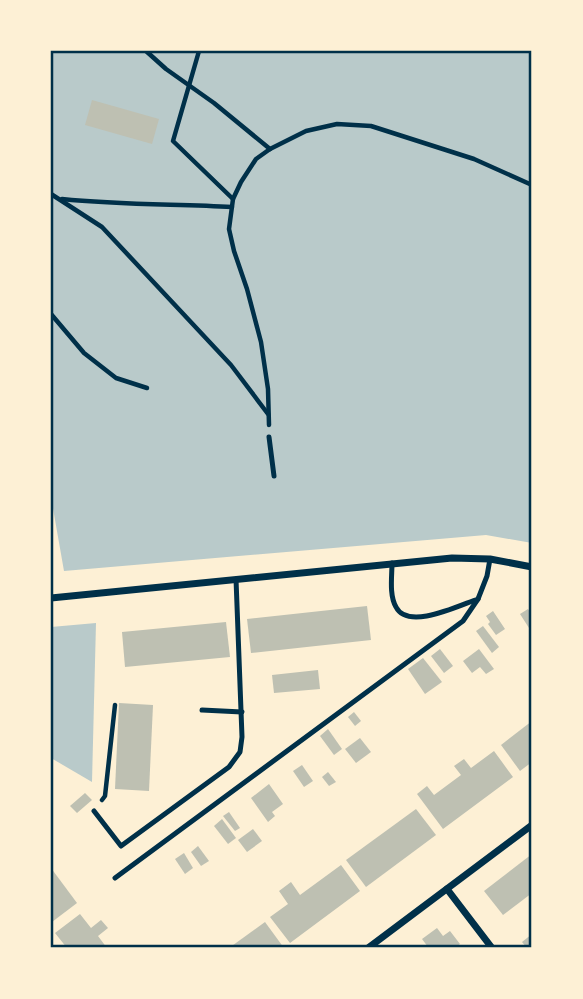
<svg xmlns="http://www.w3.org/2000/svg" width="583" height="999" font-family="'Golos Text',sans-serif">
<style>
.green{fill:#b9caca}
.building{fill:#bec0b2}
.lines{fill:none;stroke-linecap:round;stroke-linejoin:round}
.path{stroke:#003049;stroke-width:4.5}
.service{stroke:#003049;stroke-width:5}
.minor{stroke:#003049;stroke-width:7}
.neatline{fill:none;stroke:#003049;stroke-width:2.5}
</style>
<rect width="100%" height="100%" fill="#fdf0d5"/>
<g class="green">
<polygon points="51,51 532,51 532,543 486,535 64,571 51,497"/>
<polygon points="96,623 92,782 51,758 51,627"/>
</g>
<g class="building">
<polygon points="92,100 159,119 152,144 85,125"/>
<polygon points="367,606 371,640 251,653 247,619"/>
<polygon points="528,609 532,615 532,626 529,628 520,614"/>
<polygon points="493,611 505,629 496,635 488,624 490,622 486,616"/>
<polygon points="226,622 230,657 125,667 122,632"/>
<polygon points="483,626 499,647 492,653 476,631"/>
<polygon points="440,649 453,666 444,673 431,656"/>
<polygon points="479,649 494,669 486,674 480,667 472,673 463,661"/>
<polygon points="423,658 442,682 425,694 408,669"/>
<polygon points="318,670 320,689 274,693 272,675"/>
<polygon points="119,703 153,705 149,791 115,789"/>
<polygon points="354,712 361,721 355,726 348,717"/>
<polygon points="532,721 532,762 520,771 501,745"/>
<polygon points="328,729 342,749 334,755 320,736"/>
<polygon points="360,738 371,752 356,763 345,749"/>
<polygon points="494,751 513,777 443,829 417,794 427,786 434,795 461,775 454,766 464,759 471,768"/>
<polygon points="302,765 313,781 304,787 293,771"/>
<polygon points="328,772 336,782 329,786 322,777"/>
<polygon points="269,784 283,804 272,812 275,816 268,822 251,798"/>
<polygon points="85,793 92,800 77,813 70,806"/>
<polygon points="416,809 436,835 366,887 346,860"/>
<polygon points="229,812 240,828 235,831 223,816"/>
<polygon points="222,819 236,838 228,844 214,826"/>
<polygon points="253,829 262,841 247,852 238,840"/>
<polygon points="198,846 209,861 201,866 191,852"/>
<polygon points="184,853 193,868 185,874 175,859"/>
<polygon points="532,854 532,893 503,915 484,891"/>
<polygon points="341,865 360,891 290,943 270,917 288,904 279,891 291,882 300,895"/>
<polygon points="51,868 77,903 52,922 51,920"/>
<polygon points="80,914 91,928 101,920 108,928 98,936 107,948 67,948 55,933"/>
<polygon points="265,922 284,948 229,948"/>
<polygon points="437,928 443,936 450,931 460,944 456,947 458,948 426,948 428,947 422,939"/>
<polygon points="532,934 532,948 527,948 522,942"/>
</g>
<g class="lines">
<g class="path">
<polyline points="146,51 166,69 214,103 270,149"/>
<polyline points="199,51 173,141 233,199"/>
<polyline points="51,194 102,227 231,365 268,414"/>
<path d="M 62,199 C 119,205 176,204 232,207"/>
<polyline points="51,314 84,353 116,378 147,388"/>
<polyline points="269,425 268,389 261,342 247,289 234,251 229,229 233,199 241,182 256,159 270,149 306,131 337,124 371,126 474,159 532,185"/>
<polyline points="102,800 105,796 115,705"/>
</g>
<g class="service">
<polyline points="269,437 274,476"/>
<path d="M 392,563 C 392,576 389,595 396,607 C 408,631 460,605 478,599 L 487,576 L 490,559"/>
<polyline points="202,710 242,712"/>
<polyline points="94,811 121,846 229,767 240,752 242,737 236,579"/>
<polyline points="115,878 463,621 478,599"/>
</g>
<g class="minor">
<polyline points="51,598 452,558 490,559 532,567"/>
<polyline points="447,889 492,948"/>
<polyline points="368,948 532,825"/>
</g>
</g>
<rect width="583" height="999" fill="none" stroke="#fdf0d5" stroke-width="105"/>
<rect x="52" y="52" width="478" height="894" class="neatline"/>
</svg>
